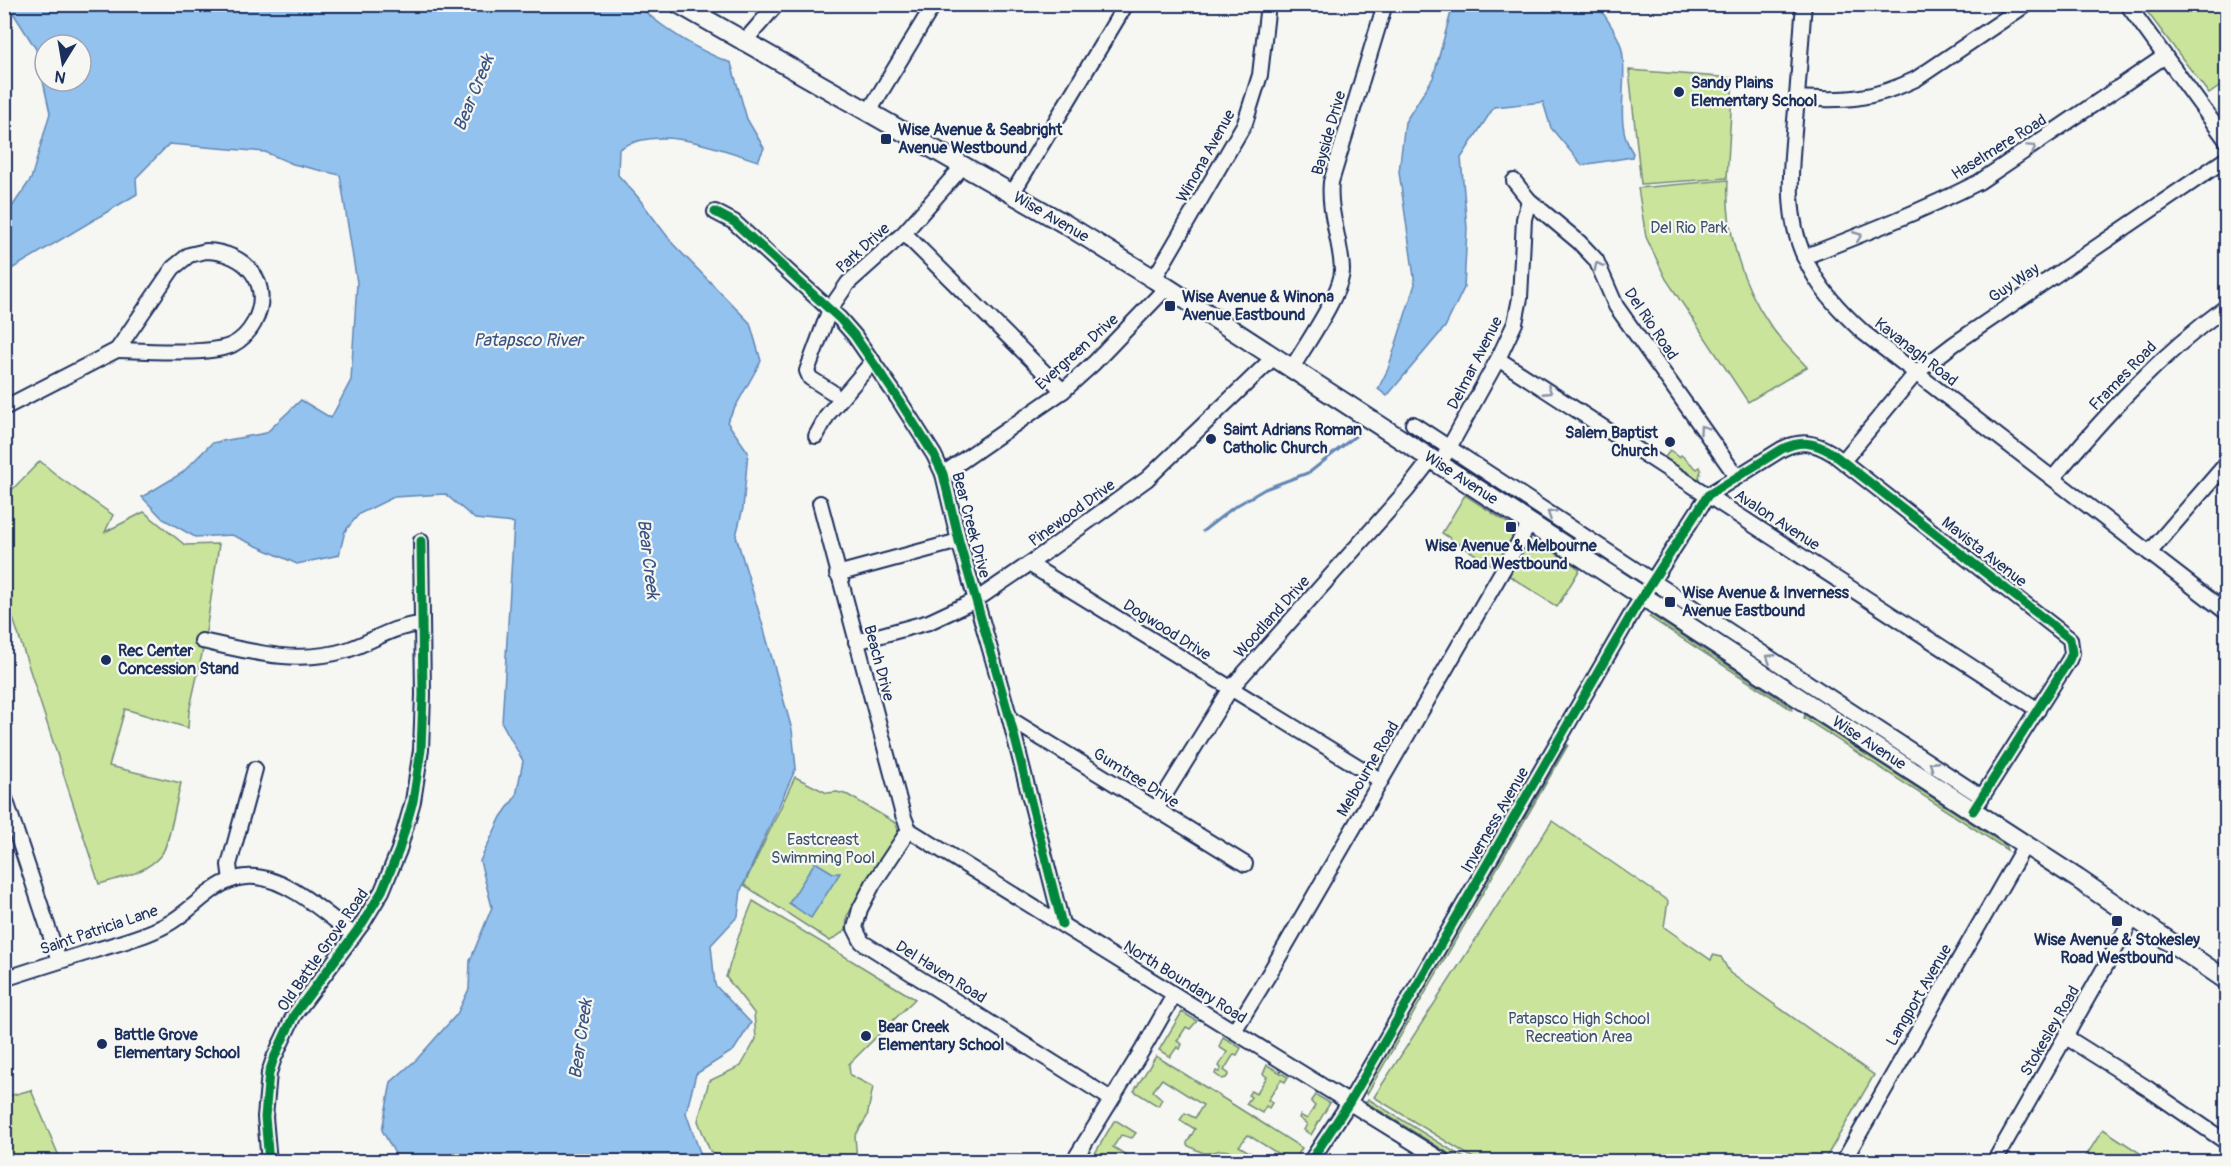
<svg xmlns="http://www.w3.org/2000/svg" width="2231" height="1166" font-family="Pangolin,sans-serif">
<style>
.green{fill:#cae49b;stroke:#728a7c;stroke-width:1.5}
.water{fill:#92c2ed;stroke:#6287b4;stroke-width:1.5;fill-rule:evenodd}
.lines{fill:none;stroke-linecap:round;stroke-linejoin:round}
.stream{stroke:#6287b4;stroke-width:3}
.minor-casing{stroke:#1b2f5e;stroke-width:18}
.major-casing{stroke:#1b2f5e;stroke-width:22}
.minor{stroke:#f6f6f2;stroke-width:14}
.major{stroke:#f6f6f2;stroke-width:18}
.cycleway-casing{stroke:#f6f6f2;stroke-width:13}
.cycleway{stroke:#00873e;stroke-width:9}
.oneway{stroke:#8892a8}
.poi-dot{fill:#1b2f5e;stroke:#f6f6f2;stroke-width:2}
.labels{text-anchor:middle;dominant-baseline:central;stroke-width:4.5;stroke-linejoin:round;paint-order:stroke}
.poi-label{font-size:16px;font-weight:bold;fill:#1b2f5e;stroke:#f6f6f2;text-anchor:start}
.street-label{font-size:16px;fill:#1b2f5e;stroke:#f6f6f2}
.park-label{font-size:16px;fill:#3e536a;stroke:#f6f6f2}
.water-label{font-size:18px;font-style:italic;fill:#395482;stroke:#f6f6f2}
</style>
<rect width="100%" height="100%" fill="#f6f6f2"/>
<filter id="ink" filterUnits="userSpaceOnUse"><feTurbulence type="fractalNoise" baseFrequency=".0167" numOctaves="2"/><feDisplacementMap in="SourceGraphic" scale="12" xChannelSelector="R" yChannelSelector="G"/><feConvolveMatrix kernelMatrix="1 2 1 2 8 2 1 2 1" color-interpolation-filters="sRGB"/></filter>
<g filter="url(#ink)">
<g class="green">
<polygon points="2142,5 2226,5 2226,82 2209,94"/>
<polygon points="1629,70 1733,78 1727,178 1641,184"/>
<path d="M 1728,180 C 1725,231 1741,283 1770,325 C 1780,340 1794,353 1807,367 L 1748,402 L 1666,279 L 1646,237 L 1638,188 Z"/>
<polygon points="1670,450 1679,457 1681,455 1697,469 1700,467 1701,470 1698,481 1664,459"/>
<path d="M 40,461 L 60,478 L 113,515 L 105,532 L 144,512 L 185,545 L 219,544 L 204,645 L 189,712 L 188,728 L 125,709 L 109,766 L 181,783 C 177,797 169,847 161,855 C 146,873 121,878 99,884 L 13,618 L 5,607 L 4,498 Z"/>
<polygon points="1465,495 1514,527 1515,536 1496,568 1442,533"/>
<polygon points="1529,541 1537,541 1580,569 1557,607 1508,575"/>
<polygon points="1651,615 1793,708 1792,710 1649,617"/>
<polygon points="1805,715 2005,845 2007,850 1804,718"/>
<polygon points="1567,744 1568,745 1367,1094 1364,1092"/>
<polygon points="795,777 827,793 837,792 848,795 894,822 898,829 897,836 847,916 846,930 830,941 744,885"/>
<polygon points="1552,821 1668,901 1664,927 1711,960 1713,955 1721,957 1730,973 1874,1075 1824,1161 1478,1161 1374,1097"/>
<polygon points="753,901 915,999 849,1064 850,1075 873,1087 867,1117 855,1136 857,1161 724,1161 710,1151 698,1121 709,1081 741,1066 756,1039 754,1013 726,977 738,938"/>
<polygon points="1182,1012 1197,1021 1190,1029 1186,1027 1177,1041 1182,1044 1180,1049 1177,1047 1170,1057 1159,1050"/>
<polygon points="1223,1037 1241,1048 1237,1055 1234,1054 1224,1070 1229,1074 1226,1078 1222,1079 1215,1074 1216,1071 1219,1072 1221,1068 1219,1066 1227,1052 1219,1047"/>
<path d="M 1156,1056 L 1302,1148 L 1294,1161 L 1279,1161 L 1282,1156 L 1248,1135 L 1239,1146 L 1264,1161 C 1242,1162 1246,1156 1228,1151 C 1219,1148 1214,1154 1205,1153 C 1199,1152 1193,1148 1187,1145 L 1187,1143 L 1195,1129 L 1180,1120 L 1185,1113 L 1195,1118 L 1203,1105 L 1162,1079 L 1153,1091 L 1162,1099 L 1158,1106 L 1134,1091 Z"/>
<polygon points="1267,1065 1288,1077 1285,1082 1281,1080 1268,1100 1272,1103 1269,1108 1266,1106 1262,1113 1246,1104 1251,1097 1248,1095 1251,1091 1256,1094 1267,1077 1263,1074"/>
<polygon points="31,1090 61,1161 5,1161 5,1097"/>
<polygon points="1316,1095 1330,1103 1311,1135 1304,1130 1307,1124 1299,1118 1300,1115 1307,1119 1315,1106 1311,1102"/>
<polygon points="1368,1099 1469,1161 1461,1161 1369,1104 1366,1102"/>
<polygon points="1114,1121 1117,1121 1136,1133 1132,1138 1121,1135 1113,1147 1136,1161 1104,1161 1094,1155"/>
<polygon points="2103,1129 2152,1161 2083,1161"/>
</g>
<g class="water">
<path d="M 8,5 L 637,5 C 666,30 694,49 731,63 L 747,119 L 764,148 L 758,161 C 716,148 660,124 619,149 L 618,175 L 637,196 L 673,244 L 750,323 L 761,361 L 727,422 L 748,452 L 743,508 L 736,536 L 763,626 L 792,730 L 796,768 L 741,890 L 738,916 L 711,945 L 715,985 L 751,1023 L 734,1050 L 696,1074 L 686,1113 L 703,1161 L 399,1161 L 382,1130 L 391,1082 L 417,1059 L 457,1014 L 469,989 L 470,961 L 492,907 L 480,861 L 501,817 L 516,796 L 523,761 L 502,723 L 514,523 L 475,519 L 445,494 L 394,497 L 359,514 L 345,531 L 339,555 L 297,564 L 232,535 L 195,537 L 163,519 L 142,497 L 182,473 L 212,443 L 266,433 L 301,400 L 331,418 L 351,380 L 357,283 L 340,175 L 293,164 L 265,152 L 169,144 L 136,178 L 137,194 L 5,273 L 5,217 L 31,179 L 50,113 L 36,49 ZM 45,45 L 81,45 L 81,81 L 45,81 Z"/>
<path d="M 1453,5 L 1598,5 C 1605,17 1617,32 1621,46 C 1630,80 1612,123 1633,153 L 1632,157 L 1582,165 L 1551,128 L 1543,102 L 1494,107 L 1461,158 L 1467,228 L 1464,288 L 1445,327 L 1387,396 L 1378,389 L 1388,369 L 1415,284 L 1399,172 L 1405,122 L 1433,78 Z"/>
<polygon points="815,862 833,873 840,873 811,918 789,903"/>
</g>
<g class="lines">
<polyline class="stream" points="1203,531 1234,507 1265,489 1310,472 1359,433"/>
<g class="minor-casing">
<g id="minor">
<path d="M 1804,4 C 1801,39 1799,74 1796,109 C 1792,158 1783,212 1805,258 C 1818,288 1840,311 1864,333 L 2226,612"/>
<polyline points="2127,4 2226,140"/>
<polyline points="743,43 777,4"/>
<path d="M 1797,98 C 1844,101 1873,100 1916,79 L 2027,4"/>
<polyline points="868,113 934,4"/>
<polyline points="1514,181 1529,200 1579,242 1596,260 1616,306 1737,477"/>
<polyline points="1012,194 1126,4"/>
<polyline points="715,212 734,222 840,319 854,335 897,397 934,455 943,474 959,541 1010,719 1062,924"/>
<polyline points="904,233 1063,391"/>
<path d="M 206,251 C 246,252 274,284 254,323 C 249,332 242,340 232,345 C 207,356 146,350 117,350 L 173,268 L 189,255 Z"/>
<path d="M 1804,257 C 1863,234 1922,211 1979,182 L 2165,56"/>
<polyline points="1154,279 1245,123 1260,75 1268,4"/>
<polyline points="1498,359 2038,710"/>
<path d="M 1292,368 C 1305,346 1342,293 1342,270 C 1341,240 1328,213 1331,182 L 1385,4"/>
<polyline points="832,392 810,378 807,371 830,309 848,283 904,233 963,166"/>
<polyline points="4,408 117,350"/>
<polyline points="1413,424 1982,797"/>
<polyline points="816,436 828,414 873,361"/>
<polyline points="1445,455 1498,359 1515,323 1520,298 1524,219 1529,200"/>
<polyline points="1843,461 1916,373 1954,344 2226,159"/>
<polyline points="943,474 1063,391 1094,363 1167,287"/>
<path d="M 2053,478 C 2105,415 2160,355 2226,307"/>
<polyline points="820,503 903,815 909,830"/>
<polyline points="2149,553 2226,464"/>
<polyline points="1029,564 1380,780"/>
<polyline points="837,574 959,541"/>
<path d="M 202,641 C 251,652 298,665 347,650 C 374,641 390,627 420,624"/>
<polyline points="856,642 929,622 976,600 1029,564 1147,479 1274,357"/>
<polyline points="1010,719 1245,864"/>
<polyline points="4,795 59,961"/>
<polyline points="1156,809 1231,688 1407,490 1431,459"/>
<polyline points="909,830 1445,1162"/>
<polyline points="909,830 873,884 860,909 855,928 862,942 1111,1099"/>
<polyline points="231,880 229,865 255,769"/>
<path d="M 4,979 C 35,969 66,959 96,950 C 119,943 144,937 166,925 C 197,909 217,873 256,877 C 290,880 327,915 354,935"/>
<polyline points="1234,1031 1269,974 1530,523"/>
<polyline points="2066,1037 2147,1088 2226,1142"/>
<polyline points="269,1162 265,1117 269,1073 274,1058 294,1015 362,924 382,891 399,850 413,801 421,750 423,695 421,541"/>
<polyline points="1073,1162 1146,1044 1174,995"/>
<path d="M 1310,1162 L 1349,1103 L 1635,608 L 1708,495 L 1782,449 C 1801,440 1814,442 1832,453 L 2070,639 L 2072,653 L 2069,660 L 1973,811"/>
<polyline points="1843,1162 2025,845"/>
<polyline points="1994,1162 2134,916"/>
</g>
</g>
<g class="major-casing">
<polyline id="major" points="679,4 1065,224 1154,279 2078,879 2226,980"/>
</g>
<use href="#minor" class="minor"/>
<use href="#major" class="major"/>
<g class="cycleway-casing">
<g id="cycleway">
<polyline points="715,212 734,222 840,319 854,335 897,397 934,455 943,474 959,541 1010,719 1062,924"/>
<polyline points="269,1162 265,1117 269,1073 274,1058 294,1015 362,924 382,891 399,850 413,801 421,750 423,695 421,541"/>
<path d="M 1310,1162 L 1349,1103 L 1635,608 L 1708,495 L 1782,449 C 1801,440 1814,442 1832,453 L 2070,639 L 2072,653 L 2069,660 L 1973,811"/>
</g>
</g>
<use href="#cycleway" class="cycleway"/>
</g>
<defs><path id="oneway-chevron" d="M-2-3.5L2.5 0L-2 3.5" fill="none" stroke-width="1.6" stroke-linecap="round" stroke-linejoin="round" transform="scale(1.5)"/></defs>
<g class="oneway">
<use href="#oneway-chevron" transform="translate(2032 148) rotate(-34)"/>
<use href="#oneway-chevron" transform="translate(1858 236) rotate(-22)"/>
<use href="#oneway-chevron" transform="translate(1598 266) rotate(-117)"/>
<use href="#oneway-chevron" transform="translate(1548 391) rotate(33)"/>
<use href="#oneway-chevron" transform="translate(1703 429) rotate(-125)"/>
<use href="#oneway-chevron" transform="translate(1551 514) rotate(-147)"/>
<use href="#oneway-chevron" transform="translate(1770 658) rotate(-147)"/>
<use href="#oneway-chevron" transform="translate(1933 765) rotate(-147)"/>
</g>
</g>
<g class="poi-dot">
<circle cx="1679" cy="92" r="6"/>
<rect x="880" y="133" width="12" height="12" rx="3"/>
<rect x="1164" y="300" width="12" height="12" rx="3"/>
<circle cx="1211" cy="439" r="6"/>
<circle cx="1670" cy="442" r="6"/>
<rect x="1505" y="521" width="12" height="12" rx="3"/>
<rect x="1664" y="596" width="12" height="12" rx="3"/>
<circle cx="106" cy="660" r="6"/>
<rect x="2111" y="915" width="12" height="12" rx="3"/>
<circle cx="866" cy="1036" r="6"/>
<circle cx="102" cy="1044" r="6"/>
</g>
<g class="labels">
<g class="poi-label">
<text x="1691" y="83">Sandy Plains<tspan x="1691" dy="18">Elementary School</tspan></text>
<text x="898" y="130">Wise Avenue &amp; Seabright<tspan x="898" dy="18">Avenue Westbound</tspan></text>
<text x="1182" y="297">Wise Avenue &amp; Winona<tspan x="1182" dy="18">Avenue Eastbound</tspan></text>
<text x="1223" y="430">Saint Adrians Roman<tspan x="1223" dy="18">Catholic Church</tspan></text>
<text x="1658" y="433" text-anchor="end">Salem Baptist<tspan x="1658" dy="18">Church</tspan></text>
<text x="1511" y="546" text-anchor="middle">Wise Avenue &amp; Melbourne<tspan x="1511" dy="18">Road Westbound</tspan></text>
<text x="1682" y="593">Wise Avenue &amp; Inverness<tspan x="1682" dy="18">Avenue Eastbound</tspan></text>
<text x="118" y="651">Rec Center<tspan x="118" dy="18">Concession Stand</tspan></text>
<text x="2117" y="940" text-anchor="middle">Wise Avenue &amp; Stokesley<tspan x="2117" dy="18">Road Westbound</tspan></text>
<text x="878" y="1027">Bear Creek<tspan x="878" dy="18">Elementary School</tspan></text>
<text x="114" y="1035">Battle Grove<tspan x="114" dy="18">Elementary School</tspan></text>
</g>
<g class="street-label">
<text transform="translate(1329 133) rotate(-74)">Bayside Drive</text>
<text transform="translate(1999 147) rotate(-32)">Haselmere Road</text>
<text transform="translate(1206 156) rotate(-61)">Winona Avenue</text>
<text transform="translate(1051 217) rotate(30)">Wise Avenue</text>
<text transform="translate(863 248) rotate(-42)">Park Drive</text>
<text transform="translate(2014 283) rotate(-34)">Guy Way</text>
<text transform="translate(1651 324) rotate(56)">Del Rio Road</text>
<text transform="translate(1077 352) rotate(-42)">Evergreen Drive</text>
<text transform="translate(1916 352) rotate(38)">Kavanagh Road</text>
<text transform="translate(1475 363) rotate(-63)">Delmar Avenue</text>
<text transform="translate(2123 376) rotate(-46)">Frames Road</text>
<text transform="translate(1461 478) rotate(33)">Wise Avenue</text>
<text transform="translate(1072 513) rotate(-36)">Pinewood Drive</text>
<text transform="translate(1777 520) rotate(33)">Avalon Avenue</text>
<text transform="translate(971 525) rotate(75)">Bear Creek Drive</text>
<text transform="translate(1984 552) rotate(38)">Mavista Avenue</text>
<text transform="translate(1272 617) rotate(-48)">Woodland Drive</text>
<text transform="translate(1167 630) rotate(32)">Dogwood Drive</text>
<text transform="translate(879 663) rotate(75)">Beach Drive</text>
<text transform="translate(1869 743) rotate(33)">Wise Avenue</text>
<text transform="translate(1368 769) rotate(-60)">Melbourne Road</text>
<text transform="translate(1136 778) rotate(32)">Gumtree Drive</text>
<text transform="translate(1495 820) rotate(-60)">Inverness Avenue</text>
<text transform="translate(99 930) rotate(-19)">Saint Patricia Lane</text>
<text transform="translate(323 950) rotate(-55)">Old Battle Grove Road</text>
<text transform="translate(941 972) rotate(32)">Del Haven Road</text>
<text transform="translate(1185 982) rotate(32)">North Boundary Road</text>
<text transform="translate(1919 995) rotate(-60)">Langport Avenue</text>
<text transform="translate(2050 1031) rotate(-60)">Stokesley Road</text>
</g>
<g class="park-label">
<text x="1689" y="228">Del Rio Park</text>
<text x="823" y="840">Eastcreast<tspan x="823" dy="18">Swimming Pool</tspan></text>
<text x="1579" y="1019">Patapsco High School<tspan x="1579" dy="18">Recreation Area</tspan></text>
</g>
<g class="water-label">
<text transform="translate(474 93) rotate(-68)">Bear Creek</text>
<text x="528" y="340">Patapsco River</text>
<text transform="translate(648 559) rotate(83)">Bear Creek</text>
<text transform="translate(581 1039) rotate(-82)">Bear Creek</text>
</g>
</g>
<rect width="2231" height="1166" fill="none" stroke="#f6f6f2" stroke-width="24"/>
<rect x="12" y="12" width="2207" height="1142" fill="none" stroke="#1b2f5e" stroke-width="2" filter="url(#ink)"/>
<g transform="translate(63 63) rotate(191)"><circle r="28" fill="#f6f6f2" stroke="#9ea6b7" stroke-width="1.5"/>
<path d="M0-4.5L10 22L0 15L-10 22Z" fill="#1b2f5e"/>
<text y="-9" font-size="16" font-weight="bold" text-anchor="middle" fill="#1b2f5e">N</text>
</g>
</svg>
